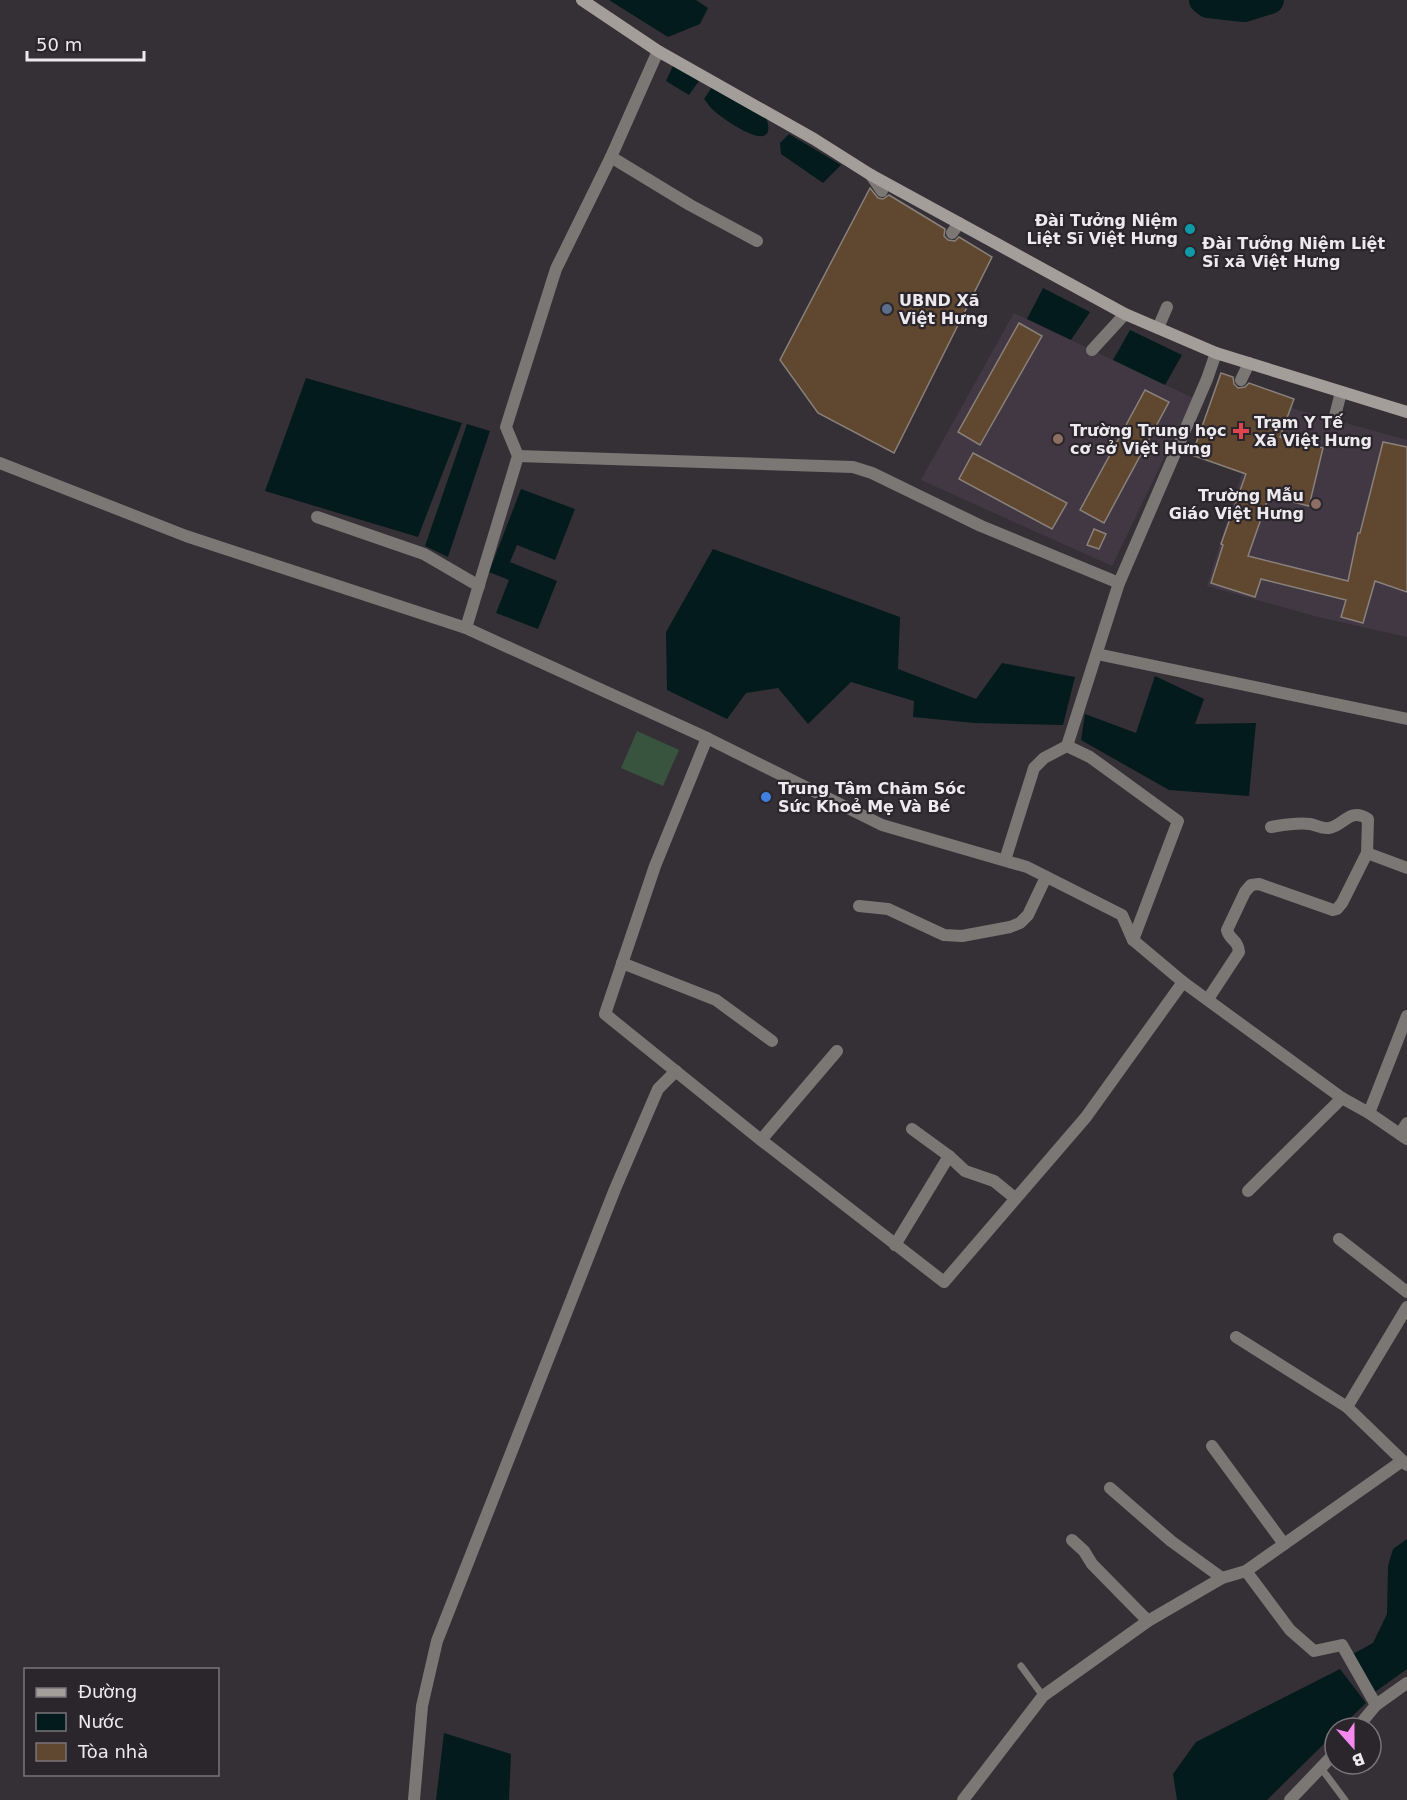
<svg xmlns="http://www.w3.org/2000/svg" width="1407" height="1800" font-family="'DejaVu Sans',sans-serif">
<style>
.built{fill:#423844}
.green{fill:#39543e}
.water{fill:#031b1d}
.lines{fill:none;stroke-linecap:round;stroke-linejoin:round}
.river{stroke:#031b1d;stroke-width:28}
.building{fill:#60472f;stroke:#89817b;stroke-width:1.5}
.lane{stroke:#7b7775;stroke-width:7}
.street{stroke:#7b7775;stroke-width:12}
.secondary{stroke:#a49e9a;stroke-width:12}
.culture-dot{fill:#0f9aa8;stroke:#2b262c;stroke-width:2}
.service-dot{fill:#5c6f8a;stroke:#2b262c;stroke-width:2}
.health-dot{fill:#e0444e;stroke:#2b262c;stroke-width:2}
.education-dot{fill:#8d6e63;stroke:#2b262c;stroke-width:2}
.shop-dot{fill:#3f7fe0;stroke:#2b262c;stroke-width:2}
.labels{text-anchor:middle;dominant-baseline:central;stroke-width:4.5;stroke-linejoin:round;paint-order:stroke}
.poi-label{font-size:16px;font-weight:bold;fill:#edeaee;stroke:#2b262c;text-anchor:start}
</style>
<rect width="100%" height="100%" fill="#353036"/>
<g class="built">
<polygon points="1014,313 1193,398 1112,566 921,480"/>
<polygon points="1291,408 1407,440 1407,637 1318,617 1207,586 1242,473 1265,481"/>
</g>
<polygon class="green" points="637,731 679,750 663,786 621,768"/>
<g class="water">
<polygon points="609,0 696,0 708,8 700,24 668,37"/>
<polygon points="673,66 699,81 689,95 666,81"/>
<path d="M 712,87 L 766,117 C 781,161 719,117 710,107 C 708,104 706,101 704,99 Z"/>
<polygon points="789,134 841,165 823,183 781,154 780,143"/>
<polygon points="1043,288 1090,312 1071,340 1027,319"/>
<polygon points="1130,330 1182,355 1165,385 1113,360"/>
<polygon points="306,378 462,423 418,537 265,491"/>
<polygon points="467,424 490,431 448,557 425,546"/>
<polygon points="521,489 575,509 555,560 517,545 510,562 557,581 538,629 496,613 509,580 489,572"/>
<polygon points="713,549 900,617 898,669 976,699 1002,663 1075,677 1063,725 975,723 913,717 914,701 851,682 808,724 778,688 746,693 727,719 667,690 666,632"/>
<polygon points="1155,676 1204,699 1195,724 1256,723 1249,796 1169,790 1081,740 1085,714 1136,733"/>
<polygon points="1407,1539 1407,1669 1375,1692 1351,1655 1373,1643 1387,1614 1388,1566 1393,1549"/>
<polygon points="1340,1669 1366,1703 1340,1728 1335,1728 1335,1733 1267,1800 1177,1800 1173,1774 1196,1742"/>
<polygon points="444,1733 511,1754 509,1800 436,1800"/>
</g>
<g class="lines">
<polyline class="river" points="1203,0 1208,4 1244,8 1270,0"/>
</g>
<g class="building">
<polygon points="870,188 878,198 883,199 889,195 945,229 944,236 948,240 955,241 959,237 992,257 894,453 818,413 780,360"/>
<polygon points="1019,323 1042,336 980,445 958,432"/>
<polygon points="1221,373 1233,377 1234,384 1238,388 1245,387 1249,383 1294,399 1280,437 1323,448 1309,506 1269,496 1248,556 1348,581 1358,533 1360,533 1383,442 1407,447 1407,592 1375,581 1363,623 1341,617 1346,600 1261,579 1255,597 1211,583 1223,545 1221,544 1246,474 1192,455"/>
<polygon points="1145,390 1169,402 1104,523 1080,510"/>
<polygon points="973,453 1067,503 1052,529 959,479"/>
<polygon points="1094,529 1106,534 1099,549 1087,545"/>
</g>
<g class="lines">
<g class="lane">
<polyline points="1021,1666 1043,1696"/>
<polyline points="1321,1768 1345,1800"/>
</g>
<g class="street">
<polyline points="611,157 690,205 757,241"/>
<polyline points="871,175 882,191"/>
<polyline points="952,233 959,223"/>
<polyline points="1158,328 1167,307"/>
<polyline points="1092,350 1125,314"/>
<polyline points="1241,380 1249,363"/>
<polyline points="1334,420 1341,392"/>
<polyline points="518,456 853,467 872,473 981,526 1119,583"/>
<polyline points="0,463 186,536 466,628 707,738 882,825 1027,867 1122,915 1133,940 1183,982 1342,1098 1369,1113 1407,1139"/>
<polyline points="317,517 424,554 479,586"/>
<polyline points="466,628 518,456 506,427 556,269 611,157 658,51"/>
<polyline points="1097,654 1407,719"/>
<polyline points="707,738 655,866 605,1014 761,1140 944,1282 1086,1117 1183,982"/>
<polyline points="1067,746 1119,583 1207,379 1216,353"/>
<path d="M 1271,827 C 1283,825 1297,822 1310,824 C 1316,825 1322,829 1329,828 C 1344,826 1349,807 1368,819 L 1367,853"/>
<polyline points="1005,860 1034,768 1044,758 1067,746 1090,757 1178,821 1133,940"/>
<polyline points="859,906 888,909 944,935 962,936 1010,927 1020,923 1028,915 1046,877"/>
<polyline points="622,963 716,1000 772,1041"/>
<path d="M 1208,999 L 1239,952 C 1238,939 1229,940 1227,930 L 1245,892 L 1251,885 L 1259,884 L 1333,910 L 1337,909 L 1342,903 L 1367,853 L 1407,868"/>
<polyline points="1369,1113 1407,1016"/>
<polyline points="912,1129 949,1156 965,1171 994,1181 1015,1198"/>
<polyline points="1400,1134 1407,1123"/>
<polyline points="761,1140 837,1051"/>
<polyline points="1248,1191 1342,1098"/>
<polyline points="1339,1239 1407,1292"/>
<polyline points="895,1245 949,1156"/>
<polyline points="1236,1337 1347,1407 1407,1465"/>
<polyline points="1347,1407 1407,1307"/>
<polyline points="1212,1446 1284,1544"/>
<polyline points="1110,1488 1171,1541 1222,1578"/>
<polyline points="1072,1540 1084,1551 1092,1564 1148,1621"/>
<polyline points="1246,1571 1290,1630 1314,1651 1342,1645 1376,1705"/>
<polyline points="1357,1728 1376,1705 1407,1683"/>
<polyline points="414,1800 422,1706 437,1641 615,1189 658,1089 676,1071"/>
<polyline points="963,1800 1043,1696 1148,1621 1222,1578 1246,1571 1402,1461"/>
<polyline points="1290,1800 1335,1753"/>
</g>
<polyline class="secondary" points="582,0 658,51 814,139 871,175 1125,314 1216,353 1407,412"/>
</g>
<g class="culture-dot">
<circle cx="1190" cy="229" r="6"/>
<circle cx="1190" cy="252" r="6"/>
</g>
<circle class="service-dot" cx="887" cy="309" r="6"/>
<path class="health-dot" d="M1238 422h6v6h6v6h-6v6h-6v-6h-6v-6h6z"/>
<g class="education-dot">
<circle cx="1058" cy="439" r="6"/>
<circle cx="1316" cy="504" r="6"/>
</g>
<circle class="shop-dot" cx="766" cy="797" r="6"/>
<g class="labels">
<g class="poi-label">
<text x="1178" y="220" text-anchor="end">Đài Tưởng Niệm<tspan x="1178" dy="18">Liệt Sĩ Việt Hưng</tspan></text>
<text x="1202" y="243">Đài Tưởng Niệm Liệt<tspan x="1202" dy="18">Sĩ xã Việt Hưng</tspan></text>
<text x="899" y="300">UBND Xã<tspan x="899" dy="18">Việt Hưng</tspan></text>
<text x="1254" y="422">Trạm Y Tế<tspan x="1254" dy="18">Xã Việt Hưng</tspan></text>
<text x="1070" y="430">Trường Trung học<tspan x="1070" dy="18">cơ sở Việt Hưng</tspan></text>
<text x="1304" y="495" text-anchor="end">Trường Mẫu<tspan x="1304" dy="18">Giáo Việt Hưng</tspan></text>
<text x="778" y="788">Trung Tâm Chăm Sóc<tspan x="778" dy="18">Sức Khoẻ Mẹ Và Bé</tspan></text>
</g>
</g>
<rect x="24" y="1668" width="195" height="108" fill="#2b262c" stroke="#79747a" stroke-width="1.5"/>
<rect x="36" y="1688" width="30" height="9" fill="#a49e9a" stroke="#79747a" stroke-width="1.5"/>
<text x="78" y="1698" font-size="18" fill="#edeaee">Đường</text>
<rect x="36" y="1713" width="30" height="18" fill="#031b1d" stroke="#79747a" stroke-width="1.5"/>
<text x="78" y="1728" font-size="18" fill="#edeaee">Nước</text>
<rect x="36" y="1743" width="30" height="18" fill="#60472f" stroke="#79747a" stroke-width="1.5"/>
<text x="78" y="1758" font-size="18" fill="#edeaee">Tòa nhà</text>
<g transform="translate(1353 1746) rotate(159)"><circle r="28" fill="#2b262c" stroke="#79747a" stroke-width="1.5"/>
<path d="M0-4.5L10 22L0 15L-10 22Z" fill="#f589ef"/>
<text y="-9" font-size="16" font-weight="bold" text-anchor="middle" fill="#edeaee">B</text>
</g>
<path d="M27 51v9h117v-9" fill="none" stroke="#edeaee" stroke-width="3"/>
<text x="36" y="51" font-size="18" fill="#edeaee" stroke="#2b262c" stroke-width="4.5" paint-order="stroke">50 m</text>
</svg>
